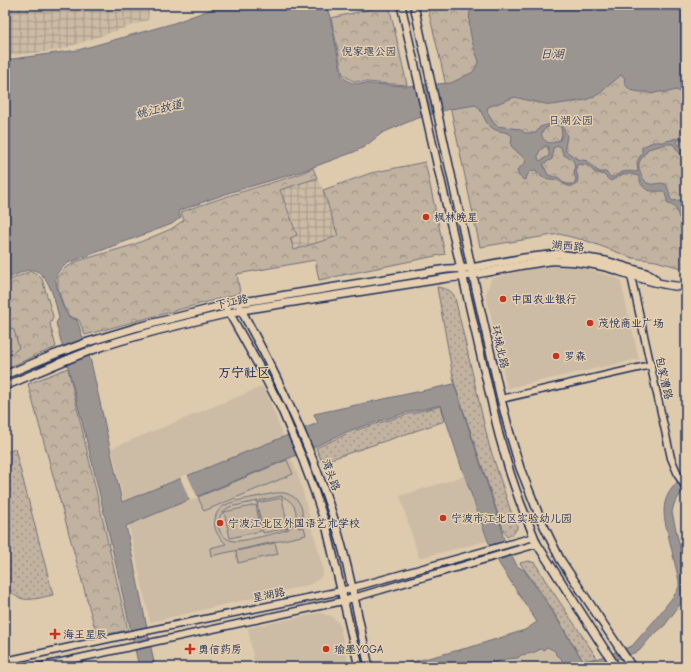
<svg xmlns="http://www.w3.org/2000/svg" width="691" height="672" font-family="'Comic Neue','LXGW WenKai TC',sans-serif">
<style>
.built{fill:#ccbca5}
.industrial{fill:url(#industrial-grid)}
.grass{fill:url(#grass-dots);stroke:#6e717f}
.park{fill:url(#park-crowns);stroke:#6e717f}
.garden{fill:#c2b3a0;stroke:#6e717f;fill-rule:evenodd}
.water{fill:#9b9592;stroke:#686c7d;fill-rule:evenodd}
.pier{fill:#decaac}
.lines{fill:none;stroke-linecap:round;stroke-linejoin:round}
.tertiary-casing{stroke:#1b2f5e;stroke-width:9}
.secondary-casing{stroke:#1b2f5e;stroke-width:10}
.primary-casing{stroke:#1b2f5e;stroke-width:10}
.tertiary{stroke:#e6d0af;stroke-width:6}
.secondary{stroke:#e6d0af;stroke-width:7}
.primary{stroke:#e6d0af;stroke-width:7}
.poi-dot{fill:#c8321e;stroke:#e6d0af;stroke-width:1.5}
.labels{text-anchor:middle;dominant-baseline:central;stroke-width:3;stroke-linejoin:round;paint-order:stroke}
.park-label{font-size:11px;fill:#344368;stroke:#e6d0af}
.poi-label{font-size:11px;fill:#1b2f5e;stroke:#e6d0af;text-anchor:start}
.street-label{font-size:11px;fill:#1b2f5e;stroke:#e6d0af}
.water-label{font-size:12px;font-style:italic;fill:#354368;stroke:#e6d0af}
.quarter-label{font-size:13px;font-weight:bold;fill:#1b2f5e;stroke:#e6d0af}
</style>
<defs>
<pattern id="industrial-grid" width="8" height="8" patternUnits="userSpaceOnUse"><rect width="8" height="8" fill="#ccbca5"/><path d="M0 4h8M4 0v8" fill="none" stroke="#a5998a"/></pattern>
<pattern id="grass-dots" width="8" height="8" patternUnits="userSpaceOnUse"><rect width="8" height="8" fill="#c2b3a0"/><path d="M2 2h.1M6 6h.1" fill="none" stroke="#9d9286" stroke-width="1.8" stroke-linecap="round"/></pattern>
<pattern id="park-crowns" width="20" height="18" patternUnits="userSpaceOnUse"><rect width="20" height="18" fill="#c2b3a0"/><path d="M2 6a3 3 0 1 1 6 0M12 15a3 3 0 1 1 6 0" fill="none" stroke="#9d9286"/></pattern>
</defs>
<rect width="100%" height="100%" fill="#decaac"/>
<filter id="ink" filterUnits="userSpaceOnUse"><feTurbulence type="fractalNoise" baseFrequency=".025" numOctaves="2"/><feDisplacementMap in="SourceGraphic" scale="8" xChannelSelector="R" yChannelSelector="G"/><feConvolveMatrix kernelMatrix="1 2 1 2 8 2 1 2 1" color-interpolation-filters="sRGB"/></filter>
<g filter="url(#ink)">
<g class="built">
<polygon points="549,266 585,268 620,279 639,359 507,388 486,294 491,279 517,272"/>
<polygon points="264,386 300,481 322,565 323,573 320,578 312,584 150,622 112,448"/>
<polygon points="464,476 487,541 419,558 400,496"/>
<polygon points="320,613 331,616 339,623 349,667 255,667 248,628"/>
<polygon points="547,648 555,652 555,656 559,657 565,667 480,667 506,660 518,659 522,655 534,654 541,650 545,651"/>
</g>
<g class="industrial">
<polygon points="5,5 150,5 148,20 59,50 5,56"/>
<polygon points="317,178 323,190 338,236 293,250 290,238 297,235 280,190"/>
</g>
<g class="grass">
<path d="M 437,287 C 445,289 452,289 455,298 L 489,445 L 510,509 L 517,525 L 517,528 L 516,530 L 513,534 L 507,537 L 503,529 L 454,382 Z"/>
<polygon points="441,406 445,421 322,462 316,448 353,431 405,415"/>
<path d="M 15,449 L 53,595 C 37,598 19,606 9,588 C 7,584 6,579 5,575 L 5,453 Z"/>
<polygon points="529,561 535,563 545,580 597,658 583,661 547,601 520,563"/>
</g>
<g class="park">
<polygon points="389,5 407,85 353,81 343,75 331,18"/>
<polygon points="427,5 686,5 686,268 681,268 656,261 633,258 587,241 559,234 480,247 441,63"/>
<polygon points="425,162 445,254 319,280 315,260 237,274 240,293 85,335 79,320 69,316 63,305 58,288 58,276 65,268 78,261 133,245 171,229 184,220 181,212 231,195 297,175 313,168 317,178 280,190 297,235 290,238 294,250 338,236 323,190 371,173"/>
<polygon points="31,271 37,274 42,279 53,316 52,320 50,324 56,347 5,369 5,282"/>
<polygon points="68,368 128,630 97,636 28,384"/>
</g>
<g class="garden">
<polygon points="10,328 14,330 19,348 11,354 5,357 5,329"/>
<polygon points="287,460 293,474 204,511 198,497"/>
<path d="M 275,493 C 279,493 284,492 288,494 C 303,500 306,516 298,528 L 304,527 L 306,535 L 211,556 L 210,548 L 226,544 C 218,536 213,530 215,519 C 217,503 237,501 250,498 C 258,496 267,495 275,493 ZM 281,496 C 297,502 301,517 289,529 C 282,532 241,542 234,541 C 215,538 213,515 230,507 L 277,497 Z"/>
<polygon points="282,498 288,528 263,533 257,503"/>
<polygon points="256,505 261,531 230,538 224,512"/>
<polygon points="275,543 278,554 238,563 236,551"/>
</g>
<path class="water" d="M 223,5 L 326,5 L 330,17 L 342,77 L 352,83 L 407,86 L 451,83 L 473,72 L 479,61 C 471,43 467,24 471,5 L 686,5 L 686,94 L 676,90 L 669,92 L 659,92 L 651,94 L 647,92 L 640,92 L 630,90 L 624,83 L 625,78 L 621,75 L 599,94 L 586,100 L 551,105 L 526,100 L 515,97 L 488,107 L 487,111 L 492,121 L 497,126 L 519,129 L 525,133 L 536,133 L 540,127 L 547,125 L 553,123 L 561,125 L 566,133 L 567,136 L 565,147 L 566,151 L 577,159 L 588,161 L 595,169 L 600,172 L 606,172 C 607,173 609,176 611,177 C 615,178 617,174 620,173 C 626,170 632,172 638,172 L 637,162 L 642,153 L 642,147 L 653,142 L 663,142 L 686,136 L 686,139 L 679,140 L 677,142 L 686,156 L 686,166 L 685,165 L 681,155 L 673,144 L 667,144 L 648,149 C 646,152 640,160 639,163 C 638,169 643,183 650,184 C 655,185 662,181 666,185 C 669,188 669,195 671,200 L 673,201 L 686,199 L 686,218 L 679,218 C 676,210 677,206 668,204 L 665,193 L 663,191 C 656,191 647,193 642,185 C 640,183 640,179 639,176 L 631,174 L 623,174 L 611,181 L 608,179 L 604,175 L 594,172 L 588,165 L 579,164 L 577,165 L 576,170 L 578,178 L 577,184 C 569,189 566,185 559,181 C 550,177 542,182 536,170 C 530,170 527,174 526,180 C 521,180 518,175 517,170 L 525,163 L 526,160 L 511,146 L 512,136 C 507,130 497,133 491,127 C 484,122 483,111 476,105 L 450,109 L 415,119 L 382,133 L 364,147 L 354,152 L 297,173 L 231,192 L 178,211 L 181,217 L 172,224 L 68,263 C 64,266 57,271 56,277 C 55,285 63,311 68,316 C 71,318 74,319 77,320 L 91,362 L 122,502 L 318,423 L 314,414 L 454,384 L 502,529 L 503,537 L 517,566 L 524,570 L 546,602 L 583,661 L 596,659 L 632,646 L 654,621 L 676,593 L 679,587 L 679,581 L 665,521 C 661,497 671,489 686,472 L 686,486 L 674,504 L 672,512 L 686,575 L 686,598 L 678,607 L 665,625 L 650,638 L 639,651 L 596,667 L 566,667 L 560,657 L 556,655 L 555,651 L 547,647 L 544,650 L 541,649 L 533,653 L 521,655 L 518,658 L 506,659 L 478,667 L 393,667 L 471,647 L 525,630 L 537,622 L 500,565 L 488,541 L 460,463 L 441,405 L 405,413 L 351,430 L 292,457 L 126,526 L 155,667 L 139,667 C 113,552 88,437 56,323 L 59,318 C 56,304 48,267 29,270 C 23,271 11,277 5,280 L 5,60 L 78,50 L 171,24 ZM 551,125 L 558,125 L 561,127 L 562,135 L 560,140 C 557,141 553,143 550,143 C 545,142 539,136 543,131 C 545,128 549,127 551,125 ZM 545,146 L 548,146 L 549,152 L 549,156 L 540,161 L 539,160 C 536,155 540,149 545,146 ZM 558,146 L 560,146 C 562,149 562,153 564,155 C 568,158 573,158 574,163 C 576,169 572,172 576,179 L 574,184 L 566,184 L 559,178 L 548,175 L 543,164 L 552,159 L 553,148 Z"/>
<polygon class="pier" points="187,474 198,498 190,501 180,477"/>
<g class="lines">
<g class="tertiary-casing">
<g id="tertiary">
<polyline points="631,272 631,276 671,458 679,477 686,488"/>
<polyline points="501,399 651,365"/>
<polyline points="5,661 122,636 341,591 534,537"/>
<polyline points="38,667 343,601 537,544"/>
</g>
</g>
<g class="secondary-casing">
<g id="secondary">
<path d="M 240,308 C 252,330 264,352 275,375 C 296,418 315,462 330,507 C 348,559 357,614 369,667"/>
<polyline points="227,309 260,368 281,408 301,455 314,490 327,529 359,667"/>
<polyline points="5,375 53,355 88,342 138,327 225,305 447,269 471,268 524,258 558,254 580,257 606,261 646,273 655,279"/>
<path d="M 5,386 C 34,374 62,361 92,350 C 141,333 192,322 242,310 L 447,278 C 477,276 506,267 537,263 C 544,262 551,260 558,261 C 573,261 595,264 609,268 C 634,276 660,286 686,287"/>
</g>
</g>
<g class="primary-casing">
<g id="primary">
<polyline points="401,5 461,269 499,435 510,473 520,502 537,544 616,667"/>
<polyline points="414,5 476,289 501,399 510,434 520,468 541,520 560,559 632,667"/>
</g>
</g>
<use href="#tertiary" class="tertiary"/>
<use href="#secondary" class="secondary"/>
<use href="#primary" class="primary"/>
</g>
</g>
<g class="poi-dot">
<circle cx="426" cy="217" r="4"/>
<circle cx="503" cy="299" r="4"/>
<circle cx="590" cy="323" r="4"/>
<circle cx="556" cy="356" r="4"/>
<circle cx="443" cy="518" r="4"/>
<circle cx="220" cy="523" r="4"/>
<path d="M53 628h4v4h4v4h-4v4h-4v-4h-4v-4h4z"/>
<path d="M188 643h4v4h4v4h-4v4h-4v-4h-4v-4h4z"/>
<circle cx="326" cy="649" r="4"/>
</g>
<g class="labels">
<g class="park-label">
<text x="369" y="51">倪家堰公园</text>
<text x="571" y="120">日湖公园</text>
</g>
<g class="poi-label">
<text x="434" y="217">枫林晚星</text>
<text x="511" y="299">中国农业银行</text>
<text x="598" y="323">茂悦商业广场</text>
<text x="564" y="356">罗森</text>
<text x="451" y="518">宁波市江北区实验幼儿园</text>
<text x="228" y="523">宁波江北区外国语艺术学校</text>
<text x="63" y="634">海王星辰</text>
<text x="198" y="649">勇信药房</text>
<text x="334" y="649">瑜墨YOGA</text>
</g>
<g class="street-label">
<text transform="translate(568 246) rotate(4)">湖西路</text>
<text transform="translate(232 302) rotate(-12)">下江路</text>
<text transform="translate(500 347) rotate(77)">环城北路</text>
<text transform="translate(664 378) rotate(77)">包家漕路</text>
<text transform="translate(331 475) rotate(70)">湾头路</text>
<text transform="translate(269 595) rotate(-12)">星湖路</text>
</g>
<g class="water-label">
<text x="552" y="54">日湖</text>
<text transform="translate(159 109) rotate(-13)">姚江故道</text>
</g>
<g class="quarter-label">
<text x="244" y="372">万宁社区</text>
</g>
</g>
<rect width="691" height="672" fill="none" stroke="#e6d0af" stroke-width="20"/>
<rect x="10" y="10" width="671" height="652" fill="none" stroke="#1b2f5e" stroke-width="1.5" filter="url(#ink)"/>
</svg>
